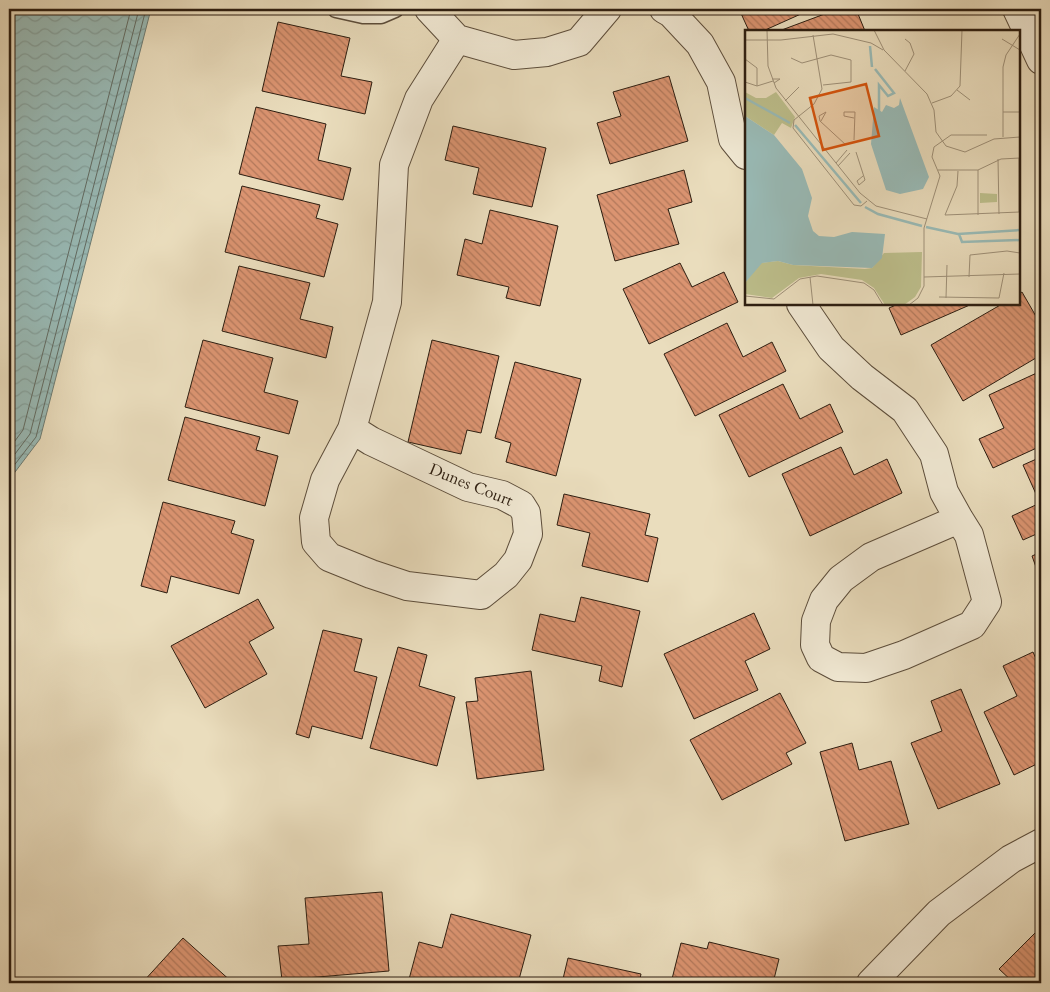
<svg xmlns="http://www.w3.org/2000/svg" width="1050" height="992" font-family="Cardo,serif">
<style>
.water{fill:url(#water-waves);stroke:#6d7c74}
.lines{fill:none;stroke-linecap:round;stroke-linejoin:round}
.shore{stroke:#626c64;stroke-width:1}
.building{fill:url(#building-back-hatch);stroke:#2c1d10}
.lane-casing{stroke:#5c4d3b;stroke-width:19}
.street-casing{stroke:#5c4d3b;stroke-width:30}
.lane{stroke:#f1e9d4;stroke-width:16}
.street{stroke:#f1e9d4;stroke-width:28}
.labels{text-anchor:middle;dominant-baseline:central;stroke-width:4;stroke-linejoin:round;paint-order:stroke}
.street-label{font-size:16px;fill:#2c1d10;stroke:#f1e9d4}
.inset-river{fill:none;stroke:#99bbb7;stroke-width:2.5}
.inset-road{fill:none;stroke:#9e9078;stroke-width:1}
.view{fill:#d5530c;fill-opacity:0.15;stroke:#d5530c;stroke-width:2.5}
.inset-edge{fill:none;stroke:#2c1d10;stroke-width:2.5}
</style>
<defs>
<pattern id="water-waves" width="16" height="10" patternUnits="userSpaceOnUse" patternTransform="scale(1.25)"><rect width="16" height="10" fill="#99bbb7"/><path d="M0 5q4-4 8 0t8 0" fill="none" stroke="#84a09c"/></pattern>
<pattern id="building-back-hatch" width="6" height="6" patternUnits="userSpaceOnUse" patternTransform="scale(1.25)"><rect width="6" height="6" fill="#db9471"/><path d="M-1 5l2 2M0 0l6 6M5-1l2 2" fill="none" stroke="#b2785b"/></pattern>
</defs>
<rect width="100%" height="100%" fill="#eaddbd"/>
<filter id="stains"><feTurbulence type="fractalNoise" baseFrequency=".004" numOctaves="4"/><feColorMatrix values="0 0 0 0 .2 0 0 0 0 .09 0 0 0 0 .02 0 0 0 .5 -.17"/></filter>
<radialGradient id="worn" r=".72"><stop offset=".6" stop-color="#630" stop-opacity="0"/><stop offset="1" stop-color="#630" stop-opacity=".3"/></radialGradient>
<polygon class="water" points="9,9 151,9 40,439 9,480"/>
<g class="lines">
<g class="shore">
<polyline points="9,449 23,430 131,9"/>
<polyline points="9,462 30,434 139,9"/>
<polyline points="9,472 36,437 146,9"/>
</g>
</g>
<g class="building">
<polygon points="739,9 812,9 763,31 749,31"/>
<polygon points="838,9 856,9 865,31 779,31"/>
<polygon points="278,22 350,38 341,76 372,82 365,114 262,91"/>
<polygon points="669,76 688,141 610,164 597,123 621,116 613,92"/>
<polygon points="256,107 326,124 318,160 351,168 343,200 239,174"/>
<polygon points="453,126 546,148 532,207 473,194 479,168 445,160"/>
<polygon points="684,170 692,202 668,209 679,244 615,261 597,195"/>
<polygon points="242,186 320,205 316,218 338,224 324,277 225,252"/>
<polygon points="490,210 558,226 540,306 506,298 509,287 457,275 465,239 482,244"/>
<polygon points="680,263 692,287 724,272 738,302 649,344 623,289"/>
<polygon points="239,266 310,283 300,319 333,327 326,358 222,331"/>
<polygon points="1022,292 1041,325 1041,355 963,401 931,345 1002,304 1019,304 1019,294"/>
<polygon points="898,304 972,304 901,335 889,308"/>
<polygon points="727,323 743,357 772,342 786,371 695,416 664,354"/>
<polygon points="203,340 273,358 264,392 298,401 289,434 185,407"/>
<polygon points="432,340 499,356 481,433 467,430 461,454 408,442"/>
<polygon points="515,362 581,379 556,476 506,462 511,443 495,438"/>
<polygon points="1041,371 1041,446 993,468 979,439 1004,428 989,395"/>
<polygon points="783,384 800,419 830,404 843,432 749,477 719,415"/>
<polygon points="185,417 260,437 256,450 278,456 265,506 168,480"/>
<polygon points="841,447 854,475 887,459 902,493 810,536 782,474"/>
<polygon points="1041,457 1041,532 1023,540 1012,516 1040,503 1023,465"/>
<polygon points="564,494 650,514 645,535 658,538 648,582 582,566 590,533 557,525"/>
<polygon points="163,502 235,521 231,533 254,540 239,594 171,576 167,593 141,586"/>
<polygon points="1041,552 1041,581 1032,556"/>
<polygon points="581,597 640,611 622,687 599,681 602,666 532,650 540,614 575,622"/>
<polygon points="258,599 274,628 249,642 267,674 205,708 171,646"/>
<polygon points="754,613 770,649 745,661 758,690 694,719 664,654"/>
<polygon points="323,630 362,639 354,671 377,677 362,739 312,726 309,738 296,734"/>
<polygon points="398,647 427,655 419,686 455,697 437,766 370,748"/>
<polygon points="1033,652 1041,670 1041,762 1014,775 984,712 1017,696 1003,666"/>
<polygon points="531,671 544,770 477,779 466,702 478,701 475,678"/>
<polygon points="961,689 1000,784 938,809 911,743 942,731 931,701"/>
<polygon points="780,693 806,743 786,753 792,764 722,800 690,740"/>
<polygon points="852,743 859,770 891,761 909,824 845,841 820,752"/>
<polygon points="382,892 389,971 282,980 278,946 309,944 305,898"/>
<polygon points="451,914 531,935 518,983 408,983 419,942 442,948"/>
<polygon points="1041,927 1041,983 1014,983 999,969"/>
<polygon points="183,938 233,983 142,983"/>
<polygon points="709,942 779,959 773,983 671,983 681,943 707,949"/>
<polygon points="568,958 641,974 639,983 562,983"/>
</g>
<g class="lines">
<g class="lane-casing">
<polyline id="lane" points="336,9 363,15 381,15 395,9"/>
</g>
<g class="street-casing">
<g id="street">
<polyline points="429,9 457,39 514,55 547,52 579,42 607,9"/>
<polyline points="664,9 671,13 700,44 721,82 733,139 746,155"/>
<polyline points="1017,9 1041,60"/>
<polyline points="801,304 831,348 862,377 905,410 934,454 944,492 959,519 969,535 987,602 972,625 904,655 866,668 838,667 821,658 815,645 816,621 824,600 841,579 871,557 959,519"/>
<polyline points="352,429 371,441 468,487 502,495 521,505 526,513 528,534 518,560 506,575 481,595 407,586 371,574 329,557 316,542 314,518 325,480 352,429 387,302 394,165 419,99 457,39"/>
<polyline points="871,983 939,913 1011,859 1041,843"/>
</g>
</g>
<use href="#lane" class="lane"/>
<use href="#street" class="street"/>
</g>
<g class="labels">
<g class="street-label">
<text transform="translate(471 485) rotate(22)">Dunes Court</text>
</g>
</g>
<g transform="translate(745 30)">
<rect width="275" height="275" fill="#eaddbd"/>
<path d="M 0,62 L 11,68 L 21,68 L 31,62 L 50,87 L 46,98 L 37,93 L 29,105 L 0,86 ZM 235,163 L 252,164 L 252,172 L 235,173 ZM 177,222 L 176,257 L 170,267 L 159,275 L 140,275 L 129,258 L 117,250 L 76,244 L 54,248 L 27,268 L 0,264 L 0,253 L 15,233 L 33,231 L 48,235 L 120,239 L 127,238 L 139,223 Z" fill="#bdbf8c"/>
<path d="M 155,68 L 184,147 L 178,159 L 155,164 L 141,160 L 126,114 L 129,77 L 137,82 L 141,75 L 149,78 L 154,75 ZM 0,86 L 29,105 L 57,139 L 67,168 L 63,186 L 68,201 L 74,206 L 89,207 L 107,202 L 140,204 L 137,228 L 127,238 L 48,235 L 33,231 L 17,233 L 0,253 Z" fill="#99bbb7"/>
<path class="inset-river" d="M 125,16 L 127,37M 130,39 L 149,63 L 143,66 L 134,55 L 134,82M 0,68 L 45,93M 50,95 L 116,173M 120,177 L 133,184 L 177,196M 181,197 L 213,204 L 275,200M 214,204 L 217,212 L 275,210"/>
<path class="inset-road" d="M 22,0 L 23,36 L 31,58 L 115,163 L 131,176 L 182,189M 129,0 L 139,20 L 182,64 L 189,80 L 191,102 L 201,116 L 220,122 L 249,109 L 275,107M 68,5 L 77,59 L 69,74 L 49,90 L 48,98 L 109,175 L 116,176 L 122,171M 160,9 L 165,13 L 169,24 L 160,41M 257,9 L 275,20M 0,10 L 36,10 L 88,4 L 126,13 L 138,20M 46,28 L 57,33 L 86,25 L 106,30 L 106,52 L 78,55M 0,29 L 12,38 L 12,56M 27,49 L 35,49 L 29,53M 0,52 L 12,56 L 28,51M 212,60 L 225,70M 40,71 L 54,57M 187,73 L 206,66 L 215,56 L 217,0M 258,82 L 275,82M 76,91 L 81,82 L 74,86 L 75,91 L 101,115M 258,107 L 258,37 L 261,25 L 275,4M 109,110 L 110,82 L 99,82 L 99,86 L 109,88M 111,122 L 120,150 L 114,155 L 112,151 L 118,146M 274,128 L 274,182M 253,129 L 254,184M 91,133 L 102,120M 93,136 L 105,123M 193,140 L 233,140 L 256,129 L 275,128M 233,140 L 233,185M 213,141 L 212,156 L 200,185 L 275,182M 65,247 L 68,275M 179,247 L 275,244M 224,247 L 225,225 L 262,221 L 275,223M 0,266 L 29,269 L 55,249 L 72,246 L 119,253 L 129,260 L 138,275M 194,267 L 254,268 L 259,243M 201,268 L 202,235M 164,275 L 173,268 L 179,256 L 179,198 L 195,146 L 187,127 L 189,117 L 206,105 L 242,105"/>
<path class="view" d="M 121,54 L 134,106 L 78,120 L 65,68 Z"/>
<rect width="275" height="275" class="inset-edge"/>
</g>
<rect width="1050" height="992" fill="none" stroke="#eaddbd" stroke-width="30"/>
<rect x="10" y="10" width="1030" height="972" fill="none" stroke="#2c1d10" stroke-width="2.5"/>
<rect x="15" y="15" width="1020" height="962" fill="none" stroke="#2c1d10"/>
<rect width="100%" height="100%" filter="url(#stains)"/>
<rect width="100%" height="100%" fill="url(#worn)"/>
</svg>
